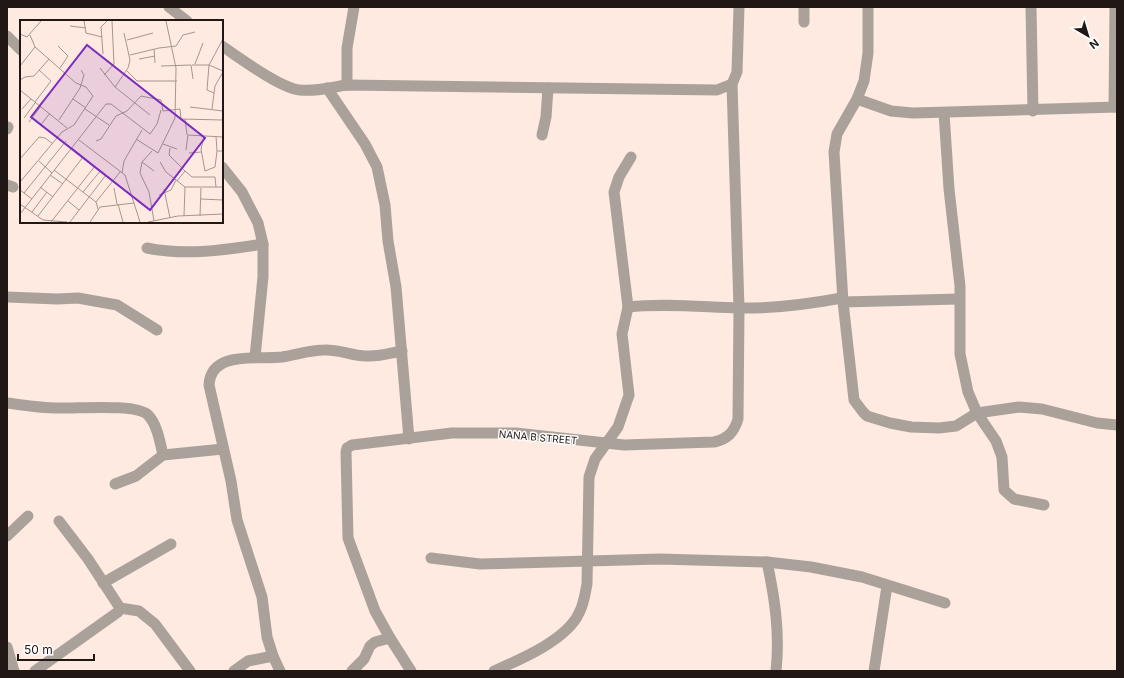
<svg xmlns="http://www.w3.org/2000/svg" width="1124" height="678" font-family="Inter,sans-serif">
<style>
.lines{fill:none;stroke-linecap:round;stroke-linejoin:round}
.minor{stroke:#aaa29a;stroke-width:11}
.labels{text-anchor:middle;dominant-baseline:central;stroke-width:3;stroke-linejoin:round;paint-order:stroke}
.street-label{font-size:10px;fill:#211815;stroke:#fff}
.inset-road{fill:none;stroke:#a6968f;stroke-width:1}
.view{fill:#7b2cbf;fill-opacity:0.15;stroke:#7b2cbf;stroke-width:2}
.inset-edge{fill:none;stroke:#211815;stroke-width:2}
</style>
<rect width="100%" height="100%" fill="#feeae1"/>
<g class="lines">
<g class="minor">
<polyline points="169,7 187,21"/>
<polyline points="868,7 868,53 864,81 857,99 837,134 834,152 843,302 854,400 863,412 867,416 890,423 911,427 939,428 956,426 977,413 1019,407 1042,409 1097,423 1117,425"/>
<polyline points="1031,7 1033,111"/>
<polyline points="804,22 804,7"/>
<polyline points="7,36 21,50"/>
<path d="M 222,46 C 240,58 280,88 300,90 C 316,92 332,87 347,85 L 717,90 L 732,84 L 737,72 L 739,7"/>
<polyline points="347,85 347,48 354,7"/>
<polyline points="327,88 365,144 377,167 385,205 388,241 396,287 409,439"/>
<polyline points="857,99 891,111 913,113 1117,107"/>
<polyline points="1114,107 1115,7"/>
<polyline points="944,113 949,189 960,286 960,354 968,392 977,413 996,441 1002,457 1004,490 1014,499 1044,505"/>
<polyline points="7,129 8,127"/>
<polyline points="542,135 546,117 548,88"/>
<polyline points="222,167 242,192 258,223 263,244 263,277 255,357"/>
<polyline points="7,185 13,187"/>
<path d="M 147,248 C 185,256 225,250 263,244"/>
<polyline points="7,297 57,299 78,298 117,305 157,330"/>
<polyline points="843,302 959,299"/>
<path d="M 628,307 C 664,303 702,307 738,308 C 773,309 809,304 842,298"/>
<path d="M 7,403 C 23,405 40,408 56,408 C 75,409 136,403 148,415 C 157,424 160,442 163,455"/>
<polyline points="115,484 136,476 163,455 223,449"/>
<polyline points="7,536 28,516"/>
<polyline points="431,558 480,564 660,559 767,562 811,567 862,577 945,603"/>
<path d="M 767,562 C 775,599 780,634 776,671"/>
<polyline points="103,583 171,544"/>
<polyline points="120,608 139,611 155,624 190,671"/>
<path d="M 390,638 L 375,611 L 348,538 L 346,452 L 347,448 L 352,445 L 452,433 L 516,433 L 624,445 L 714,442 C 728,439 734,432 738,419 L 739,308 L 732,84"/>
<polyline points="7,647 14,671"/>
<polyline points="35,671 118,612 120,608 88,559 59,521"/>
<polyline points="234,671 248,661 273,656"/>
<path d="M 280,671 L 273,656 L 267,637 L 262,597 L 237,520 L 231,481 L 209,385 C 211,350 257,360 282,357 C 296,355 310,350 324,350 C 338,349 352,356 366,356 C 378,357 391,353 402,351"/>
<polyline points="352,671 364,659 370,646 375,642 390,638 411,671"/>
<path d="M 494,671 C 519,660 567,640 579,613 C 584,604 585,594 587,584 L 589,477 L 595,459 L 618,427 L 629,395 L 622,334 L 628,307 L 614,192 L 619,177 L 631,157"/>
<polyline points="874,671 887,586"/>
</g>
</g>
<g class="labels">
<g class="street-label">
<text transform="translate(538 437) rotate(5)">NANA B STREET</text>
</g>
</g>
<g transform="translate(20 20)">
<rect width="203" height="203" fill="#feeae1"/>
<path class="inset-road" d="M 64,1 L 66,13 L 82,17M 50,6 L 66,8M 0,14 L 7,17 L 21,1M 107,20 L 133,13M 38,26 L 48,36 L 40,48M 134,29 L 135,43M 83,34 L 81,7 L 87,1M 110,35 L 139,28 L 156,26 L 163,15 L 175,12M 119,39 L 135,36M 175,44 L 183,23M 172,45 L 189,45 L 203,51M 0,46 L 15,27M 141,46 L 171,45 L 173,59M 80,48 L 95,67 L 130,95M 107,51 L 117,61 L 157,61M 84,55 L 94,44 L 92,1M 0,60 L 5,57 L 14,56 L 29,39M 95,67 L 108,48 L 110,40 L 104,13M 0,70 L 47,108M 194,73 L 187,70 L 189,45 L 203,19M 53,79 L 66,88M 15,82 L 31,61 L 19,50M 170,87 L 203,91M 2,89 L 11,79M 65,89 L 89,105M 192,89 L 195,66 L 203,52M 4,98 L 15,83M 165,99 L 167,115M 39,100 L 60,68 L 64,55 L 61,50M 9,102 L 21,86M 20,106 L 30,93M 184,116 L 181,129 L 185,151 L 195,147 L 197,131 L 203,131M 196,116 L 197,131M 116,119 L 138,133 L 155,98 L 156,48 L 146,1M 59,120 L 105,155 L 120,202M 76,121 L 81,119 L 96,96 L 107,91 L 121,76 L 141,80 L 143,91 L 160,89 L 161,99 L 203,100M 143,124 L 157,129M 52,128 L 92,160M 150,128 L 149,135 L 165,151 L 157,161M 166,130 L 168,115 L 203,117M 132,131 L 122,142 L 120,153 L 129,172 L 134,201M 169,133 L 181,132M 0,139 L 19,117 L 25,118 L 33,124M 19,141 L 32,153M 122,142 L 134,151M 140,142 L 146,152 L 165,167 L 203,167M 34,150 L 76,182 L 78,189M 165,151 L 172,157 L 195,157 L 196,167M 102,153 L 104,141 L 122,110M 30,155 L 43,164M 0,162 L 42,112 L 54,105 L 73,76 L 66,67 L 56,63 L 15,27 L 10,15M 20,167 L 33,177M 94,168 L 97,184M 144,169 L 150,198M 0,170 L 12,179M 63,172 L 81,150M 4,173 L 46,121M 139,175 L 151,170 L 156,160M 181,179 L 203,180M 48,181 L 59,190M 76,182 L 100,152M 0,184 L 23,200 L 47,202M 98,184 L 103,202M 12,192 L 27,172M 0,194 L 86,84 L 91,84 L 130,114 L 137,104 L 141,90M 18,196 L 63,137M 164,196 L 165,167M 180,196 L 181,168M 31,202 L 75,146M 50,202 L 86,155M 70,202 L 80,187 L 114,183M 128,202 L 158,196 L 203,194"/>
<path class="view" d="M 67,25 L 185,118 L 130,190 L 11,97 Z"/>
<rect width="203" height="203" class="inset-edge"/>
</g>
<rect width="1124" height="678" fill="none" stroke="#211815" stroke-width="16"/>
<g transform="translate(1088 36) rotate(142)" stroke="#ffffff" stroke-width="3" paint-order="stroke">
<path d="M0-3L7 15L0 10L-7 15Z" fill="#211815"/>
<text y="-6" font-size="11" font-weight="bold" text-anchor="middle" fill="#211815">N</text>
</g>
<path d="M18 654v6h76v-6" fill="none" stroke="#211815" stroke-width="2"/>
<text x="24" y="654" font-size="12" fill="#211815" stroke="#ffffff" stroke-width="3" paint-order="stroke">50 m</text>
</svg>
